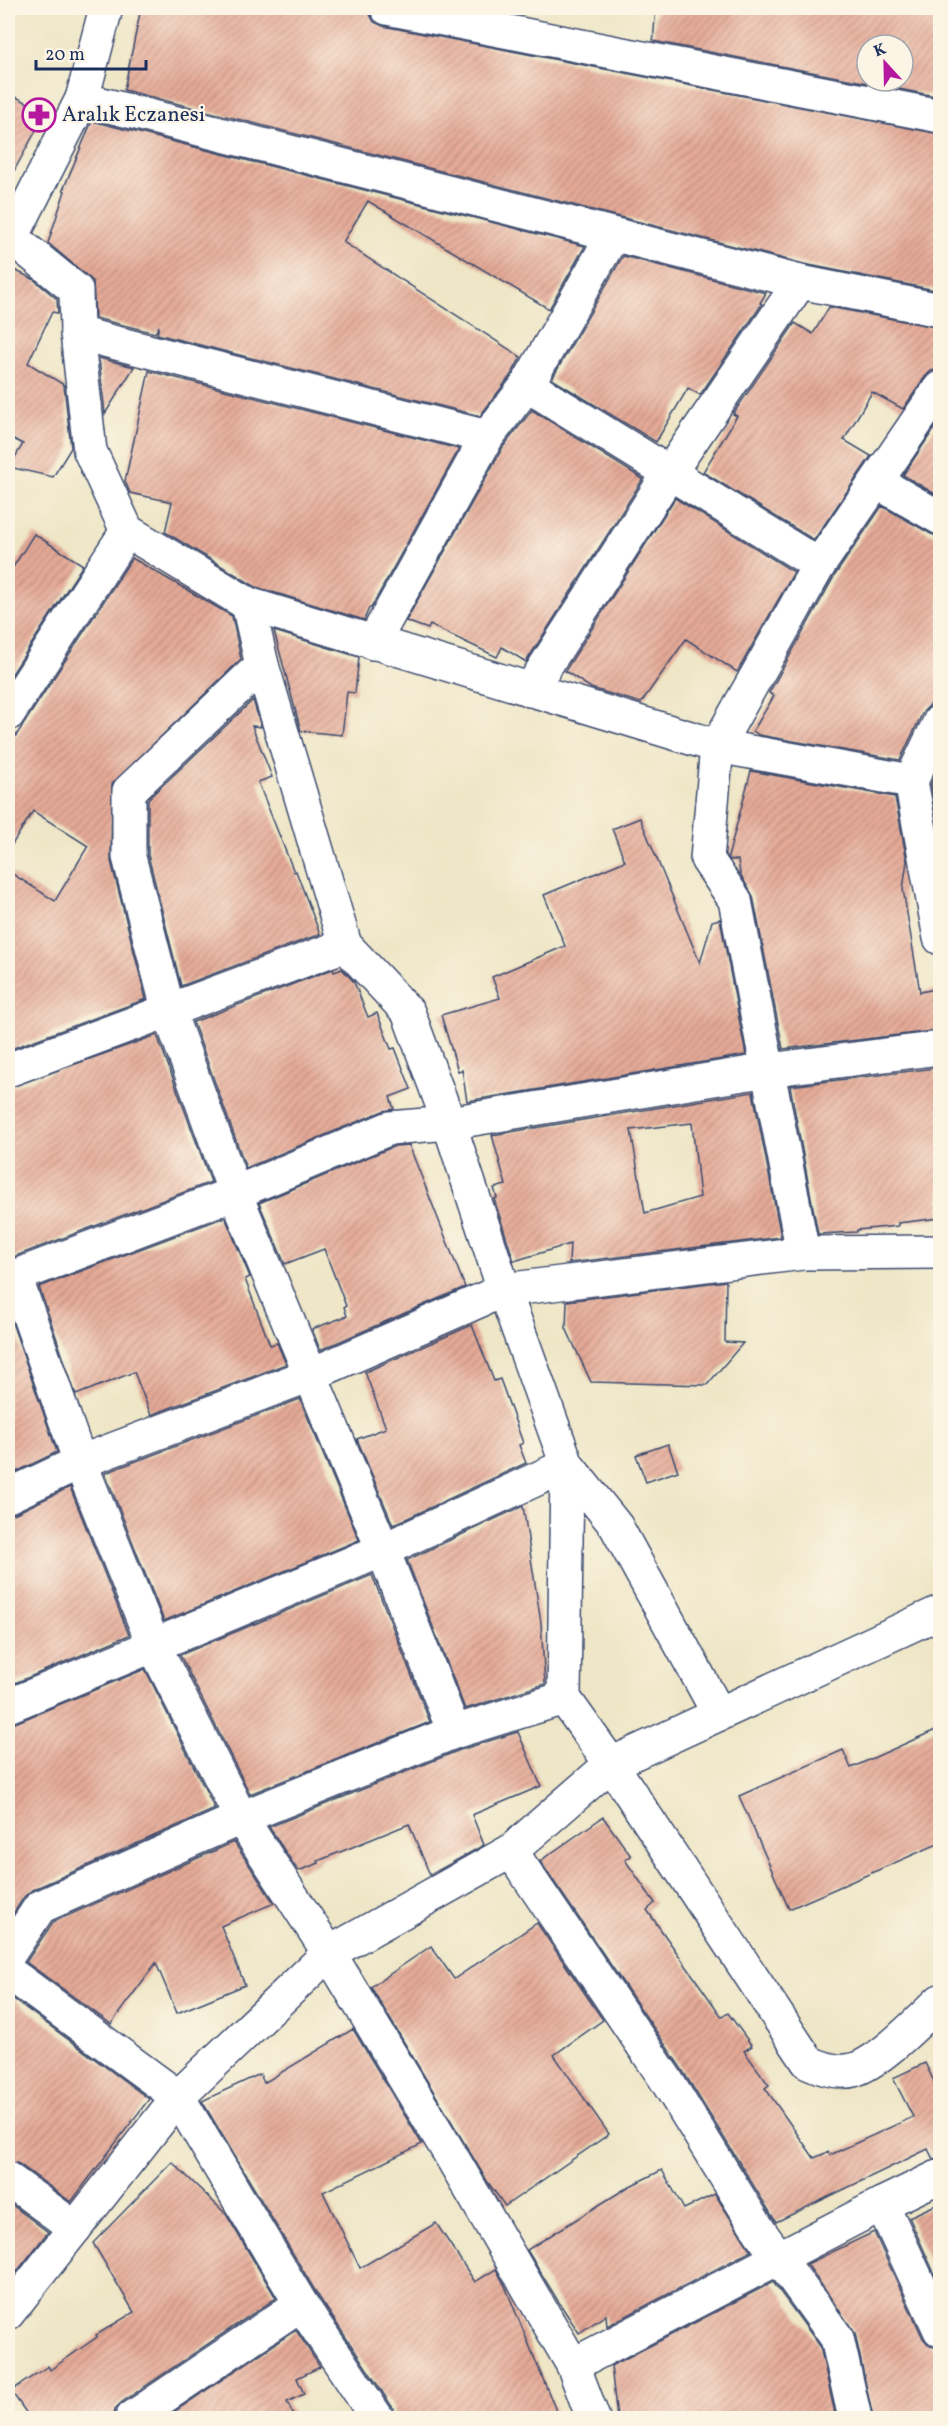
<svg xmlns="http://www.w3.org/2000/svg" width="948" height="2426" font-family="Vollkorn,serif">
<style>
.building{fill:url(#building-hatch);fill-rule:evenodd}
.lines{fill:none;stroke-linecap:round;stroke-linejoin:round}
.street-casing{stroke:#3b4a6e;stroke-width:36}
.secondary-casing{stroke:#3b4a6e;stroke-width:36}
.street{stroke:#fff;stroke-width:33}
.secondary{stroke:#fff;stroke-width:33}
.labels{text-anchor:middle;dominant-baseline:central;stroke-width:4.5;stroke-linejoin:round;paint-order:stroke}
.poi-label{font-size:21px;fill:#1b2f5e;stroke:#fcf5e5;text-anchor:start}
</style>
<defs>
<pattern id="building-hatch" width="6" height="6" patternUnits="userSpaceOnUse" patternTransform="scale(1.5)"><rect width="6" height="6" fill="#e6aa97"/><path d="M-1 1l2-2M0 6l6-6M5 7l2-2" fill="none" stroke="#ba8b7e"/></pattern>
</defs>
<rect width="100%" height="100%" fill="#fcf5e5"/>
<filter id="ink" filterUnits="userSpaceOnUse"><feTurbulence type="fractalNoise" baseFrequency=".0167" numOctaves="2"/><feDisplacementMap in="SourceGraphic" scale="12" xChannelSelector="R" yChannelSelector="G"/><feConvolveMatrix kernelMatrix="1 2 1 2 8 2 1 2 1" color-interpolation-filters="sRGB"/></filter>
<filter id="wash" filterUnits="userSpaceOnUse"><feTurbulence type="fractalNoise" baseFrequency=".008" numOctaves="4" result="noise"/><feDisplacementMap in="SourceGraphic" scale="24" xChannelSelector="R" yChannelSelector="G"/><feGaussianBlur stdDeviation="1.35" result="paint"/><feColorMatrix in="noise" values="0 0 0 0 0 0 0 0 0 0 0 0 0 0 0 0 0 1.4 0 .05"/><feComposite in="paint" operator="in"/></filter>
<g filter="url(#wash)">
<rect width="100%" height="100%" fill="#eee6c6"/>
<g id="blocks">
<g class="building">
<polygon points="141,8 344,8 369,13 374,22 383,26 940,134 940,291 804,264 124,90"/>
<path d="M 656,8 L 940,8 L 940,97 L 653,41 ZM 867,45 L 903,45 L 903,81 L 867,81 Z"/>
<polygon points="8,93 46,112 8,182"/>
<polygon points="92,121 585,246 549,309 368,201 343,242 521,357 511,375 480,416 157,334 159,326 155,333 95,318 93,281 48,243 65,191 63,190"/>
<polygon points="623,256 766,293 760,303 762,304 700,395 688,388 656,442 552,379"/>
<polygon points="8,267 33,279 57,299 58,313 52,312 28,363 64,385 71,448 53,477 9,467 23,444 8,436"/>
<polygon points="829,307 940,328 940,369 931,371 925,377 903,409 872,392 844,440 871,456 814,540 703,472 737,416 733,414 795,323 813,334"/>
<polygon points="99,358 134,367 105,414"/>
<polygon points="149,371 459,449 371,608 369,608 364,620 256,587 165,532 172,502 130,493 125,481"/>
<polygon points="532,410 643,479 526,662 502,647 497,657 430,625 428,629 406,621 503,447"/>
<polygon points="940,420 940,497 903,475"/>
<polygon points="675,498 794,572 737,672 686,639 641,703 591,688 565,671"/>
<polygon points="882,506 931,534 940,537 940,703 930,705 923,712 900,760 759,735 753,731 774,696 769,693 835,575"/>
<polygon points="34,534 83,565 8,680 8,575"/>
<polygon points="132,558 232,616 241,659 112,784 111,861 146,999 8,1050 8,871 55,901 88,846 33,811 8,851 8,748"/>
<polygon points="274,631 359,657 355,693 347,692 342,735 301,731"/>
<polygon points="253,700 261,727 252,726 272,777 258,782 294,872 296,871 320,934 181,986 148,855 148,799"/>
<polygon points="940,763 940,809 935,810 931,784"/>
<polygon points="751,771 895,797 907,861 903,889 920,992 940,988 940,1030 783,1049 753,896 740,874 738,860 730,860 728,857"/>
<polygon points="640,818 700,963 712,921 720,919 746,1055 467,1101 462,1070 458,1071 441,1015 500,998 492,977 565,946 544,895 625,861 612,829"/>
<polygon points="333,969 334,972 342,969 354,982 368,1017 377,1013 391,1049 395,1048 411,1089 390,1097 394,1109 383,1111 246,1168 193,1022"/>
<polygon points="157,1035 211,1182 8,1259 8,1088"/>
<polygon points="935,1068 940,1100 940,1218 898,1223 898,1226 857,1230 857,1232 818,1234 790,1086"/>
<path d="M 753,1092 L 781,1237 L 569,1263 L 570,1244 L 514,1261 L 494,1199 L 497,1198 L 494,1188 L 506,1185 L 492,1135 ZM 692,1123 L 700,1197 L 645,1213 L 631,1130 Z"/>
<polygon points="409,1145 465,1287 320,1350 312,1329 347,1316 344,1307 346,1306 324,1249 285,1264 259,1203 395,1146"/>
<polygon points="225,1217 250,1277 245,1279 270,1345 277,1343 286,1364 151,1415 134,1372 76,1395 39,1287"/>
<polygon points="726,1281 725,1342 743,1343 707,1385 591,1382 566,1328 567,1301"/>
<polygon points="8,1311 57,1452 8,1476"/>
<polygon points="472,1325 494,1381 500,1379 523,1443 519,1445 526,1463 393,1525 357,1439 386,1428 365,1372"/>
<polygon points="300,1399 359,1540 164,1621 105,1473"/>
<polygon points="668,1444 678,1471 646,1482 636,1455"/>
<polygon points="70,1487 129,1635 8,1686 8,1515 16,1513"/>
<polygon points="523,1506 541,1623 545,1684 465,1709 407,1560"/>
<polygon points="372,1575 430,1722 250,1794 180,1655"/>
<polygon points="145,1669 215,1809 32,1890 24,1897 8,1922 8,1724 15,1723"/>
<polygon points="940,1728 940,1843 789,1909 739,1796 843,1750 851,1768"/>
<polygon points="518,1732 541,1786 472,1815 484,1845 430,1875 409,1824 318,1861 319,1863 298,1871 269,1827 460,1750"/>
<polygon points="603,1817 631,1856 625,1860 655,1903 647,1910 722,2017 728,2013 752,2046 744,2051 769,2085 765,2088 814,2158 828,2152 830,2155 913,2117 893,2078 925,2063 940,2094 940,2157 933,2159 928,2149 776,2222 681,2068 540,1861"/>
<polygon points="234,1842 274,1903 221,1926 245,1985 177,2013 156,1963 111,2024 26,1962 53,1922"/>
<polygon points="537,1923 603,2020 554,2055 609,2134 505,2206 487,2181 371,1987 431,1946 454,1979"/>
<polygon points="8,1995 149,2099 71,2202 19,2164 8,2161"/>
<polygon points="353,2029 422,2144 323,2192 360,2268 436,2223 475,2282 496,2269 505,2286 559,2418 395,2418 393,2408 317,2294 202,2101 260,2074 264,2083"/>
<polygon points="172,2162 226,2214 276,2298 122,2402 115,2409 113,2418 30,2418 11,2391 48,2366 50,2370 97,2337 96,2335 134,2312 93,2243"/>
<polygon points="662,2170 684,2209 715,2194 751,2251 607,2326 606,2315 579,2333 558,2301 527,2250 628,2187"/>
<polygon points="8,2202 48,2232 8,2283"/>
<polygon points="940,2203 940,2286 909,2217"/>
<polygon points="874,2232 923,2338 930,2346 940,2348 940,2418 873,2418 855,2333 807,2264"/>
<polygon points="773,2282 820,2346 836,2418 617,2418 611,2366"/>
<polygon points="296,2330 320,2367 297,2378 304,2394 287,2402 295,2418 165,2418"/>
</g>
</g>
</g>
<g filter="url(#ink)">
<use href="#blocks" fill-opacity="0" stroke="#3b4a6e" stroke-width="1.5"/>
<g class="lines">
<g class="street-casing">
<g id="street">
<polyline points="387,8 940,116"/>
<polyline points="12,238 76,290 77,333 90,451 127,531 248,604 717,746 911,781 940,938"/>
<polyline points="8,245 82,99"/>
<polyline points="77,333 487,437"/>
<polyline points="527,385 819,565"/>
<polyline points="877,482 940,518"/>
<polyline points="248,604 262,665 345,945 408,1012 449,1123 504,1290 567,1465 616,1526 719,1714"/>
<polyline points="373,643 487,437 527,385 613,235"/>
<polyline points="262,665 129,791 129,857 168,1009 235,1193 383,1550 454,1732"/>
<polyline points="530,690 670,472 800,282"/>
<polyline points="8,714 127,531"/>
<polyline points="911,781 940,721"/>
<polyline points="8,1070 345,945"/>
<polyline points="803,1253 735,900 707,859 717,746 819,565 940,388"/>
<polyline points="15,1276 80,1462 154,1646 241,1818 329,1953 450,2154 573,2365 593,2418"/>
<polyline points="8,1279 235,1193 390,1128 449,1123 768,1070 940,1048"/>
<polyline points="8,1496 80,1462 310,1375 504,1290 803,1253 940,1252"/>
<path d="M 8,1706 L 383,1550 L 567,1465 L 564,1698 L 611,1764 L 808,2062 C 821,2068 838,2074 853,2070 C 879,2063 920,2020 940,2001"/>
<polyline points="511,1851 665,2078 760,2232 837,2338 855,2418"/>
<polyline points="8,1955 40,1907 241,1818 454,1732 564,1698"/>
<polyline points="8,1972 178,2097 301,2304 377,2418"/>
<polyline points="8,2179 75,2228"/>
<polyline points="882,2204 940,2330"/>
<polyline points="8,2313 178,2097 329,1953 511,1851 611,1764 940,1612"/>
<polyline points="573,2365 882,2204 940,2176"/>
<polyline points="132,2418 301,2304"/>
</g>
</g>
<g class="secondary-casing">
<polyline id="secondary" points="106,8 82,99 800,282 940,310"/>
</g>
<use href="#street" class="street"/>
<use href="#secondary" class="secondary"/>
</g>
</g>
<defs>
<g id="pharmacy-ring" transform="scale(1.725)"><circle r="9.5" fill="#fcf5e5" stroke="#b5179e" stroke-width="1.5"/><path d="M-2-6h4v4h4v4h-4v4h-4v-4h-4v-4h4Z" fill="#b5179e"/></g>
</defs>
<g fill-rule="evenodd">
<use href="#pharmacy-ring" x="39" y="115"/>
</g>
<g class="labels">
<g class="poi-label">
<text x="62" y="115">Aralık Eczanesi</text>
</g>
</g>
<rect width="948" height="2426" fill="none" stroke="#fcf5e5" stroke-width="30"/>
<g transform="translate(885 63) rotate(338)"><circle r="28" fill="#fcf5e5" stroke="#a2a6af" stroke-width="1.5"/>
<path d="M0-4.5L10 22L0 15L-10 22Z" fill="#b5179e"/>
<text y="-9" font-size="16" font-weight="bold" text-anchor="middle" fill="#1b2f5e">K</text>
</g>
<path d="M36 60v9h110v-9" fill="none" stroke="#1b2f5e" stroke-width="3"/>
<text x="45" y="60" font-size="18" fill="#1b2f5e" stroke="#fcf5e5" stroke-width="4.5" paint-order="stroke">20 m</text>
</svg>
